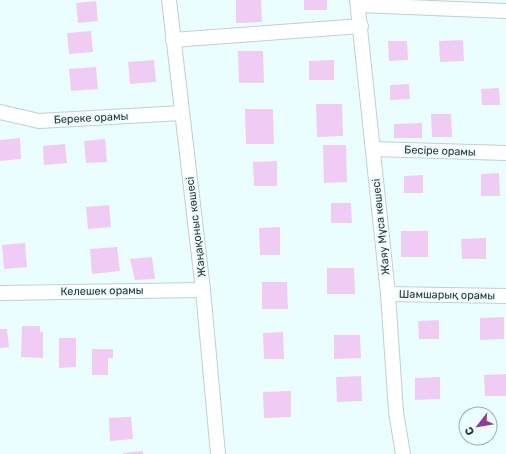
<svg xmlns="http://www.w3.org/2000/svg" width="506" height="454" font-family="Rubik,sans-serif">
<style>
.building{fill:#f0ccf4}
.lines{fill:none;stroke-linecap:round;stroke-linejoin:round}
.minor-casing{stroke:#bed1d2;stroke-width:16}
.minor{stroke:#fff;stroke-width:14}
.labels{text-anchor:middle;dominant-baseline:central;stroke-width:3;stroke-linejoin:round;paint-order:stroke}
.street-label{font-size:11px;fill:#2d3535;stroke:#eafeff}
</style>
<rect width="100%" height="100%" fill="#eafeff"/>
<g class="building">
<polygon points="236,0 261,0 262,22 236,23"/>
<rect x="304" y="0" width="23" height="10"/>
<polygon points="96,1 98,21 78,23 76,3"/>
<polygon points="91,31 93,52 69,54 67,33"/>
<polygon points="463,40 464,61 440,62 439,41"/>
<polygon points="388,41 407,41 408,60 389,61"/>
<polygon points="238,51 263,51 264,83 239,83"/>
<polygon points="154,60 156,82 130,84 128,62"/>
<polygon points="334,60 334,80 309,80 309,61"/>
<polygon points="96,67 98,89 71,91 69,69"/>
<polygon points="409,84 410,99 390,100 390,85"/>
<polygon points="499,88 500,105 482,105 481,89"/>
<polygon points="316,104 342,104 343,136 317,137"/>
<polygon points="245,109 273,109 274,144 246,144"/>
<polygon points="431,114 451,114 452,137 432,137"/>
<polygon points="422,123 422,138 394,138 394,124"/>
<polygon points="20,138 21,159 0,161 0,140"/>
<polygon points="105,139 107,162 86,163 84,141"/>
<polygon points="65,144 67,163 44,165 43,146"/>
<polygon points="323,145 346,145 347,182 324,183"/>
<polygon points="277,161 277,186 254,186 253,162"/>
<polygon points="499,173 500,196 481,196 481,174"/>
<polygon points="423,175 423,193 404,193 404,176"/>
<polygon points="331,203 351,203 352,223 331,223"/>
<polygon points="109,205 111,227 88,229 86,207"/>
<polygon points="280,227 280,255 260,255 259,228"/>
<rect x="401" y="231" width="27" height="26"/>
<polygon points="486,238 486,259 462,259 461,239"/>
<polygon points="25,243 27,267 4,269 2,245"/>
<polygon points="117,247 120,271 92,274 90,249"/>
<polygon points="152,257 155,279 135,280 130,259"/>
<polygon points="327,268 354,268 355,294 327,294"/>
<polygon points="262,282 287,282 288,309 262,309"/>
<polygon points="504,317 504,339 480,340 480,318"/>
<polygon points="439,320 439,339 419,339 418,321"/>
<polygon points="22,326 40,326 40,332 43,332 43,358 21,357"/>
<polygon points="0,329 7,329 9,347 0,348"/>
<polygon points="283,332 284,359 264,359 263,333"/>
<polygon points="334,335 360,335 361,358 334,359"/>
<polygon points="59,338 76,338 76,367 59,368"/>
<polygon points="92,349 113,349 113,358 108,358 108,375 92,375"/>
<polygon points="506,374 506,396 485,396 484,375"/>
<polygon points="361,376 362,401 337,402 336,377"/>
<polygon points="440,377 440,399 415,400 415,378"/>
<polygon points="291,391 291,417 264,418 263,392"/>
<polygon points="131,417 133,439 110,441 109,418"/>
<polygon points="143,451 143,454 123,454 123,453"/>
</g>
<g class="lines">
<g class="minor-casing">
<g id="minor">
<polyline points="169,0 203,290 218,454"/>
<polyline points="357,0 388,294 396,412 403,454"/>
<polyline points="358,5 506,11"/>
<polyline points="173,40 361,26"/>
<polyline points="0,112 39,121 182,113"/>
<polyline points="373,149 506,153"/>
<polyline points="0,293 203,290"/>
<polyline points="388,294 506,296"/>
</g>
</g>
<use href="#minor" class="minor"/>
</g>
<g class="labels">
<g class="street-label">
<text transform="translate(91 118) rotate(-3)">Береке орамы</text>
<text transform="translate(440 151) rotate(2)">Бесіре орамы</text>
<text transform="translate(196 227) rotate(-97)">Жаңақоныс көшесі</text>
<text transform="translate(381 227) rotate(-96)">Жаяу Мұса көшесі</text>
<text transform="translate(102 291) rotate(-1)">Келешек орамы</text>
<text transform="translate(447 295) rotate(1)">Шамшарық орамы</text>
</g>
</g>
<g transform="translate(478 426) rotate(239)"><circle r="19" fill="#eafeff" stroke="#9eaeae"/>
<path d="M0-3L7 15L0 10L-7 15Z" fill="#9337a1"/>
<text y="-6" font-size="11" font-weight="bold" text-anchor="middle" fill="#2d3535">С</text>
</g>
</svg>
